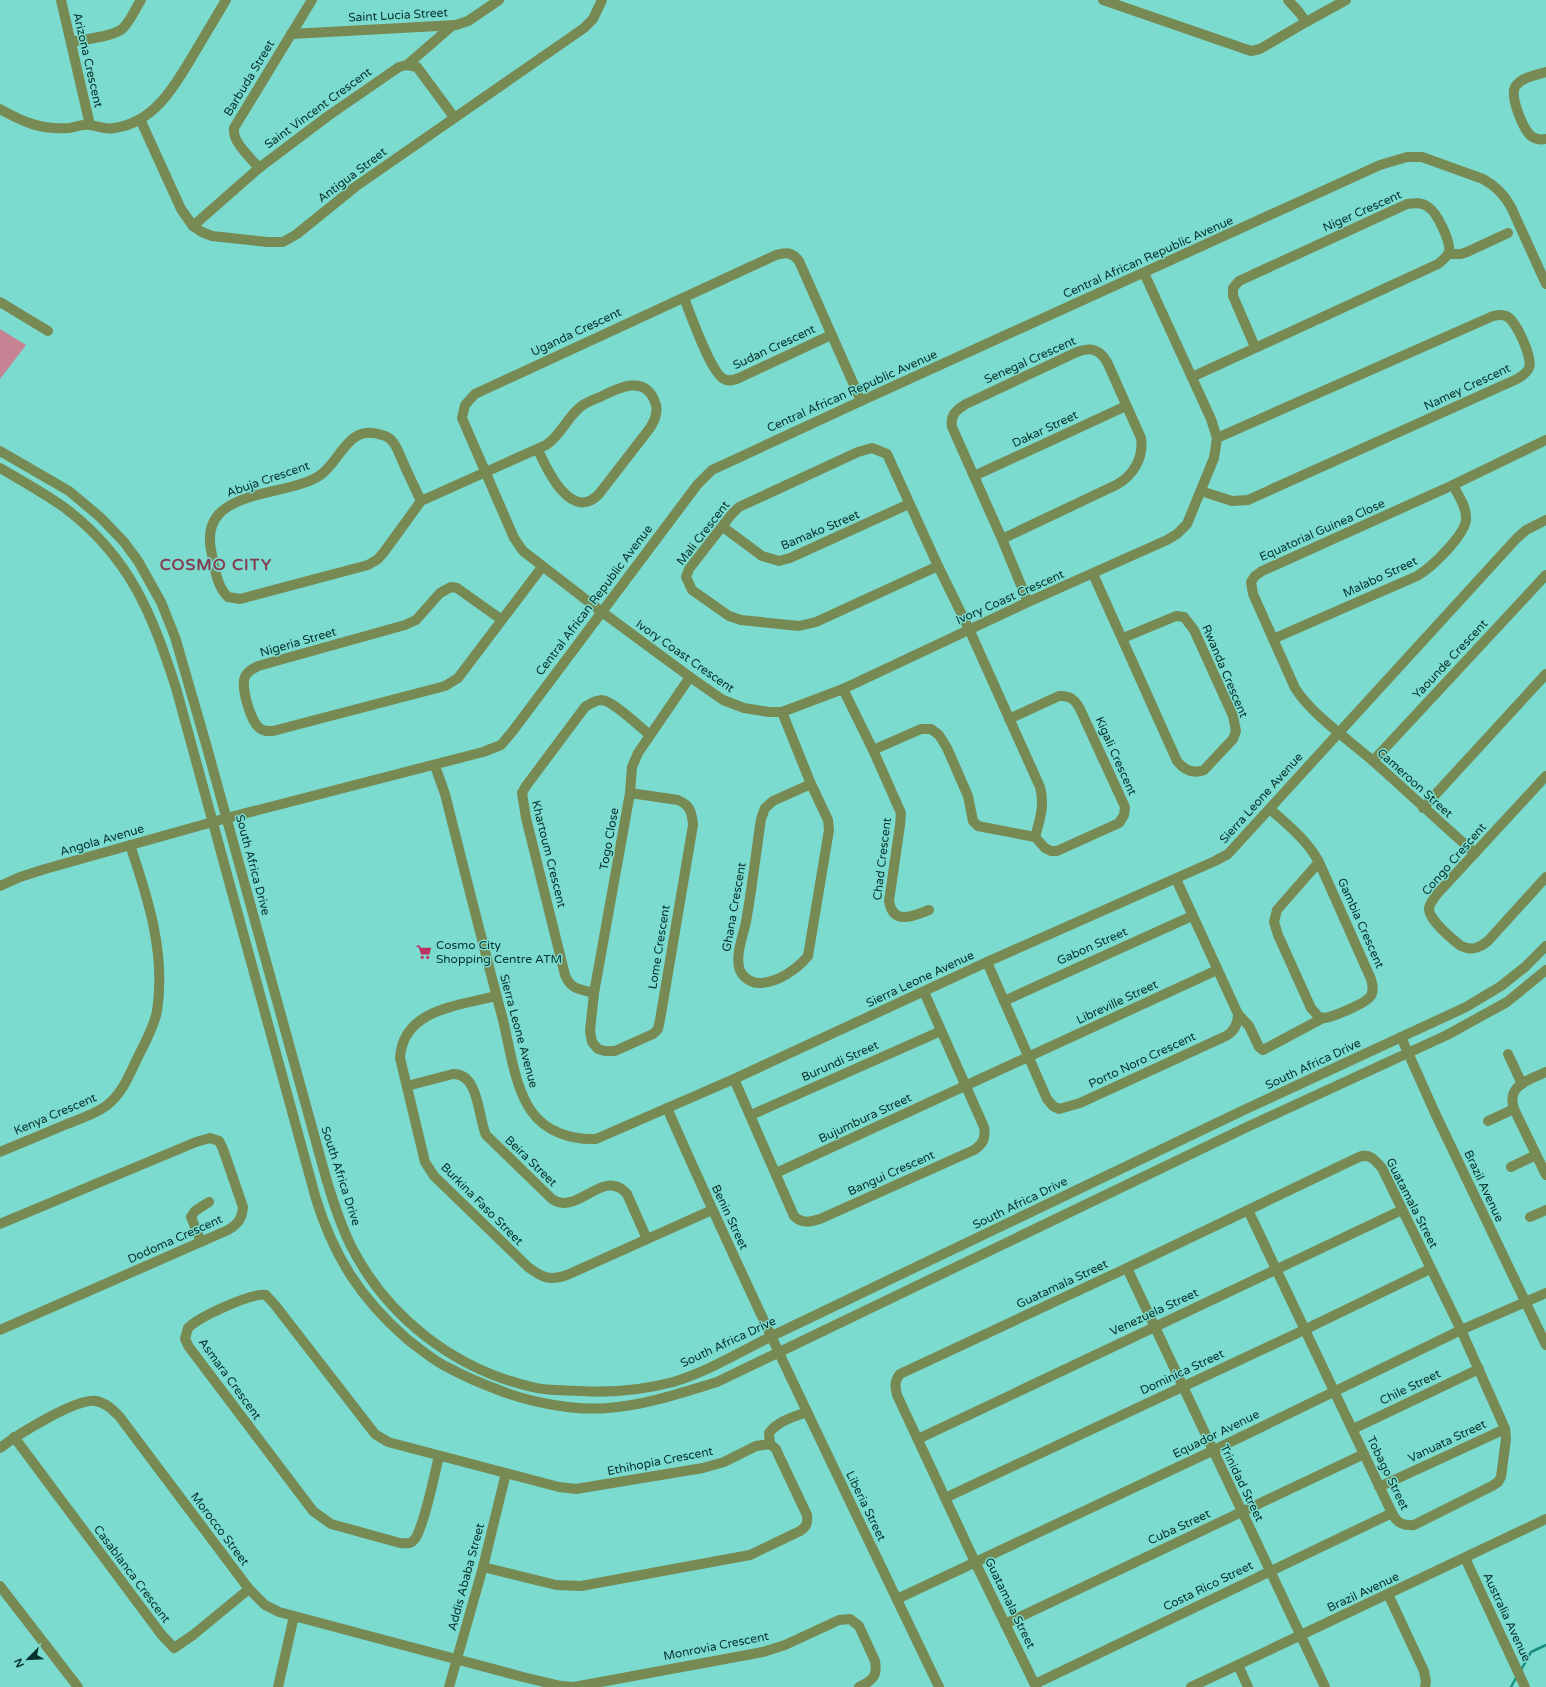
<svg xmlns="http://www.w3.org/2000/svg" width="1546" height="1687" font-family="'Varela Round',sans-serif">
<style>
.green{fill:#c68393}
.lines{fill:none;stroke-linecap:round;stroke-linejoin:round}
.stream{stroke:#1a8e82;stroke-width:2.5}
.minor{stroke:#778a54;stroke-width:10}
.labels{text-anchor:middle;dominant-baseline:central;stroke-width:3;stroke-linejoin:round;paint-order:stroke}
.street-label{font-size:12px;fill:#06322d;stroke:#7bdbce}
.poi-label{font-size:12px;fill:#06322d;stroke:#7bdbce;text-anchor:start}
.district-label{font-size:16px;font-weight:bold;letter-spacing:1px;fill:#843d50;stroke:#7bdbce}
</style>
<rect width="100%" height="100%" fill="#7bdbce"/>
<polygon class="green" points="0,329 26,345 0,379"/>
<g class="lines">
<g class="stream">
<polyline points="1521,1670 1531,1652 1546,1645"/>
<polyline points="1511,1687 1517,1676"/>
</g>
<g class="minor">
<polyline points="61,0 90,125"/>
<polyline points="1103,0 1251,51 1260,49 1306,22"/>
<polyline points="1288,0 1299,12 1306,22 1346,0"/>
<polyline points="291,34 456,25 468,21 499,0"/>
<path d="M 71,42 C 85,39 112,37 122,29 C 130,22 135,9 141,0"/>
<polyline points="407,65 453,25"/>
<path d="M 1546,72 C 1537,75 1521,77 1515,87 C 1510,97 1523,129 1531,136 C 1535,139 1541,140 1546,139"/>
<path d="M 0,109 C 23,122 41,130 69,128 C 75,127 83,124 90,125 C 98,126 105,130 114,128 C 155,123 176,84 195,52 C 205,35 216,17 226,0"/>
<polyline points="140,119 181,209 193,226 202,232 212,236 267,242 283,242 297,234 355,187 584,28 593,19 602,0"/>
<path d="M 259,168 C 250,157 232,142 234,128 L 312,0"/>
<polyline points="193,226 259,168 328,116 399,67 407,65 417,67 454,117"/>
<polyline points="1448,254 1461,254 1467,252 1508,233"/>
<path d="M 684,298 C 690,313 711,373 724,379 C 729,382 734,380 739,378 L 831,335"/>
<polyline points="0,302 48,331"/>
<path d="M 1192,377 L 1438,264 C 1443,260 1447,257 1449,252 C 1451,242 1437,212 1428,207 C 1422,202 1414,203 1407,204 L 1239,281 L 1233,288 L 1233,296 L 1255,347"/>
<path d="M 861,401 L 799,261 C 792,252 786,252 776,255 L 475,394 L 465,405 L 462,418 L 514,538 L 523,551 L 602,612 L 690,677 L 723,700 L 744,708 L 769,712 L 782,712 L 843,689 L 1028,602 L 1167,540 L 1177,534 L 1187,524 L 1214,458 L 1217,438 L 1211,419 L 1144,273"/>
<path d="M 0,451 L 69,491 L 100,517 L 124,542 L 138,561 L 161,602 L 175,637 L 206,744 L 326,1178 C 333,1201 340,1224 351,1246 C 387,1317 454,1369 532,1387 C 547,1391 564,1390 580,1391 C 611,1393 643,1390 673,1382 C 707,1372 740,1352 772,1336 L 1246,1109 L 1466,1007 L 1501,986 L 1525,967 L 1546,946"/>
<path d="M 0,468 C 22,481 44,493 65,508 C 130,557 152,614 176,688 L 316,1199 C 334,1257 361,1299 407,1339 C 420,1349 434,1361 449,1368 C 464,1376 480,1383 496,1389 C 528,1402 573,1411 608,1408 C 646,1405 681,1393 717,1382 L 1245,1128 L 1447,1035 L 1507,1002 L 1546,970"/>
<polyline points="974,476 1126,406"/>
<path d="M 1201,491 L 1232,501 L 1248,500 L 1517,379 C 1522,376 1527,373 1529,368 C 1533,358 1516,320 1506,316 C 1502,314 1497,315 1493,316 L 1217,438"/>
<path d="M 421,501 C 415,488 408,474 402,460 C 399,454 397,446 392,441 C 390,438 386,436 382,435 C 347,423 341,462 319,476 C 282,499 195,487 212,555 C 215,569 217,587 228,597 L 240,599 L 368,565 L 378,559 L 384,552 L 421,501 L 546,445 C 560,436 566,420 578,409 C 584,403 593,400 600,397 C 618,388 645,374 655,402 C 659,411 655,420 650,428 L 599,494 C 571,523 547,469 538,450"/>
<polyline points="723,527 762,556 779,561 790,558 909,504"/>
<path d="M 1002,539 L 1116,485 C 1133,476 1144,458 1141,438 L 1108,364 C 1101,350 1092,346 1077,352 L 966,404 C 956,410 950,415 952,427 L 1002,539 L 1028,602"/>
<path d="M 938,566 L 816,622 L 799,626 L 741,620 L 729,616 L 692,590 L 686,577 L 689,569 L 731,515 L 739,507 L 858,452 L 872,448 L 887,454 L 938,566 L 969,629 L 1040,787 C 1045,804 1040,820 1035,837"/>
<path d="M 1093,574 L 1177,761 C 1184,770 1193,774 1204,770 L 1233,739 L 1236,731 L 1233,716 L 1194,630 L 1184,617 L 1176,616 L 1123,638"/>
<path d="M 502,620 L 457,588 L 451,587 L 440,593 L 416,620 L 405,625 L 258,666 C 254,668 249,670 246,675 C 239,684 251,724 261,729 C 265,732 269,731 273,731 L 445,686 L 458,678 L 542,567"/>
<path d="M 1273,639 L 1417,576 C 1431,568 1468,533 1466,517 C 1466,506 1458,495 1453,485"/>
<path d="M 843,689 L 873,750 L 901,813 L 900,825 L 889,901 C 893,926 913,916 929,910"/>
<path d="M 782,712 L 811,784 L 828,820 L 829,830 L 808,956 C 797,969 779,982 761,983 C 752,984 741,977 739,967 C 736,953 743,936 746,922 C 752,888 756,853 761,819 L 765,808 L 773,801 L 811,784"/>
<path d="M 873,750 L 921,729 L 931,729 L 939,735 L 947,748 L 968,796 L 973,821 L 978,826 L 1035,837 L 1045,848 L 1051,851 L 1057,851 L 1119,823 L 1124,815 L 1125,807 L 1080,709 C 1075,700 1070,695 1059,696 L 1009,719"/>
<polyline points="1373,761 1546,575"/>
<path d="M 435,766 L 445,794 C 464,869 483,945 503,1020 C 510,1049 515,1089 532,1112 C 546,1132 572,1140 596,1139 L 734,1079 L 987,962 L 1215,861 L 1228,854 L 1516,539 L 1526,530 L 1546,520"/>
<path d="M 1546,776 L 1437,894 C 1434,898 1430,903 1429,908 C 1428,919 1452,939 1461,946 C 1472,951 1479,948 1488,941 L 1546,877"/>
<path d="M 630,793 L 678,800 C 690,805 692,812 693,825 L 660,1020 L 658,1029 L 653,1034 L 615,1051 L 605,1051 L 598,1049 L 592,1042 L 590,1031 L 594,993 L 630,793 L 632,767 L 638,753 L 690,677"/>
<polyline points="1423,808 1546,674"/>
<path d="M 1270,809 C 1288,825 1307,840 1319,862 L 1371,979 C 1373,986 1374,992 1370,997 C 1364,1004 1335,1016 1325,1018 L 1319,1017 L 1311,1008 L 1278,935 L 1274,922 L 1277,910 L 1319,862"/>
<path d="M 1475,853 C 1440,823 1407,791 1373,761 C 1349,740 1311,714 1295,688 L 1253,594 L 1251,582 L 1255,576 L 1262,571 L 1453,485 L 1546,440"/>
<path d="M 0,886 L 20,877 L 45,869 L 227,818 L 483,752 L 501,745 L 512,732 L 697,485 L 712,470 L 861,401 L 1380,165 L 1407,157 L 1422,157 L 1483,179 C 1496,186 1504,194 1511,207 L 1546,284"/>
<path d="M 987,962 L 1047,1099 L 1053,1106 L 1059,1109 L 1080,1103 L 1226,1036 C 1235,1031 1238,1024 1238,1014 L 1176,879"/>
<path d="M 594,993 C 580,989 571,990 565,975 L 526,818 L 522,793 L 526,786 L 585,707 C 590,704 595,700 602,700 C 613,701 640,727 650,735"/>
<path d="M 496,996 C 458,1006 403,1009 400,1058 L 425,1162 L 434,1176 L 528,1267 C 543,1278 549,1281 567,1275 L 712,1210"/>
<polyline points="1004,1001 1192,916"/>
<polyline points="1238,1014 1249,1026 1259,1047 1263,1050 1323,1018"/>
<polyline points="1401,1037 1435,1113 1546,1345"/>
<polyline points="1508,1054 1522,1084"/>
<path d="M 1546,1072 C 1529,1080 1506,1085 1514,1109 L 1546,1175"/>
<path d="M 734,1079 L 794,1216 C 802,1224 810,1222 820,1219 L 974,1150 C 983,1144 986,1138 984,1127 L 924,992"/>
<path d="M 407,1086 L 453,1074 C 479,1073 478,1117 486,1135 L 552,1199 C 577,1217 604,1166 627,1194 L 647,1239"/>
<path d="M 667,1108 C 753,1303 847,1495 939,1687"/>
<polyline points="751,1115 941,1031"/>
<polyline points="1488,1121 1514,1109"/>
<path d="M 0,1152 C 22,1143 45,1133 67,1124 C 80,1119 95,1114 106,1106 C 121,1095 128,1078 136,1061 C 143,1046 154,1028 157,1011 C 166,954 148,898 130,845"/>
<polyline points="1511,1167 1536,1155"/>
<polyline points="776,1173 1217,970"/>
<polyline points="1530,1217 1546,1210"/>
<path d="M 0,1224 L 196,1142 L 210,1138 L 219,1141 L 223,1149 L 243,1207 C 242,1219 238,1224 228,1230 L 0,1330"/>
<polyline points="201,1242 191,1217 195,1211 209,1202"/>
<polyline points="1127,1268 1325,1687"/>
<polyline points="1353,1429 1479,1369"/>
<polyline points="14,1437 161,1634 174,1648 193,1635 249,1589"/>
<polyline points="918,1439 1402,1210"/>
<path d="M 770,1444 L 769,1433 C 778,1421 793,1417 807,1412"/>
<path d="M 0,1448 C 17,1435 76,1398 96,1401 C 106,1403 112,1409 119,1416 L 249,1589 L 265,1605 L 279,1612 L 523,1677 L 561,1686 L 574,1687 L 763,1652 L 785,1645 L 839,1620 L 850,1619 L 859,1626 L 875,1661 C 878,1676 872,1681 859,1687"/>
<path d="M 439,1456 C 435,1472 423,1531 414,1540 C 410,1545 405,1543 400,1543 L 331,1524 L 313,1511 L 189,1347 L 185,1339 L 188,1328 C 199,1317 250,1293 266,1295 L 275,1305 L 375,1434 L 388,1442 L 559,1487 L 576,1489 L 703,1468 L 724,1462 L 756,1446 L 770,1444 L 776,1449 L 779,1456 L 807,1515 C 808,1524 806,1527 800,1531 L 750,1555 L 581,1586 L 556,1585 L 483,1567"/>
<polyline points="1379,1487 1505,1429"/>
<polyline points="945,1498 1304,1330 1430,1269"/>
<polyline points="1465,1558 1525,1687"/>
<polyline points="0,1586 78,1687"/>
<polyline points="1388,1594 1424,1671 1426,1682 1425,1687"/>
<polyline points="897,1599 1212,1451 1461,1330 1546,1293"/>
<polyline points="1005,1624 1364,1454"/>
<polyline points="1238,1665 1248,1687"/>
<polyline points="1035,1684 1392,1513"/>
<polyline points="278,1687 294,1616"/>
<polyline points="449,1687 483,1567 506,1473"/>
<path d="M 1036,1687 L 975,1562 L 897,1395 C 895,1387 894,1381 900,1374 L 1127,1268 L 1359,1157 C 1370,1153 1375,1160 1382,1168 L 1461,1330 L 1499,1415 L 1505,1429 L 1506,1439 L 1501,1477 L 1498,1482 L 1492,1486 L 1414,1525 C 1403,1526 1397,1523 1392,1513 L 1248,1210"/>
<polyline points="1191,1687 1546,1519"/>
</g>
</g>
<defs>
<g id="supermarket-bare" transform="scale(1.2)"><path d="M-6-5.5h2.5l.6 2H6L4.5 2H-2.5L-4.4-4H-6ZM-1.5 3.2a1.3 1.3 0 1 0 .1 0ZM3 3.2a1.3 1.3 0 1 0 .1 0Z" fill="#bd3061" stroke="#7bdbce" stroke-width="2.5" paint-order="stroke"/></g>
</defs>
<g fill-rule="evenodd">
<use href="#supermarket-bare" x="424" y="952"/>
</g>
<g class="labels">
<g class="street-label">
<text transform="translate(398 15) rotate(-3)">Saint Lucia Street</text>
<text transform="translate(88 60) rotate(77)">Arizona Crescent</text>
<text transform="translate(249 78) rotate(-59)">Barbuda Street</text>
<text transform="translate(318 108) rotate(-36)">Saint Vincent Crescent</text>
<text transform="translate(352 175) rotate(-37)">Antigua Street</text>
<text transform="translate(1362 211) rotate(-24)">Niger Crescent</text>
<text transform="translate(1148 257) rotate(-24)">Central African Republic Avenue</text>
<text transform="translate(576 332) rotate(-25)">Uganda Crescent</text>
<text transform="translate(774 347) rotate(-25)">Sudan Crescent</text>
<text transform="translate(1030 360) rotate(-24)">Senegal Crescent</text>
<text transform="translate(1467 387) rotate(-25)">Namey Crescent</text>
<text transform="translate(852 391) rotate(-24)">Central African Republic Avenue</text>
<text transform="translate(1045 429) rotate(-25)">Dakar Street</text>
<text transform="translate(268 479) rotate(-19)">Abuja Crescent</text>
<text transform="translate(820 530) rotate(-23)">Bamako Street</text>
<text transform="translate(1322 530) rotate(-24)">Equatorial Guinea Close</text>
<text transform="translate(703 533) rotate(-52)">Mali Crescent</text>
<text transform="translate(1380 577) rotate(-25)">Malabo Street</text>
<text transform="translate(1010 597) rotate(-24)">Ivory Coast Crescent</text>
<text transform="translate(594 600) rotate(-53)">Central African Republic Avenue</text>
<text transform="translate(298 642) rotate(-16)">Nigeria Street</text>
<text transform="translate(685 656) rotate(35)">Ivory Coast Crescent</text>
<text transform="translate(1450 659) rotate(-47)">Yaounde Crescent</text>
<text transform="translate(1225 671) rotate(67)">Rwanda Crescent</text>
<text transform="translate(1116 756) rotate(66)">Kigali Crescent</text>
<text transform="translate(1415 783) rotate(42)">Cameroon Street</text>
<text transform="translate(1261 798) rotate(-48)">Sierra Leone Avenue</text>
<text transform="translate(609 839) rotate(-80)">Togo Close</text>
<text transform="translate(102 840) rotate(-16)">Angola Avenue</text>
<text transform="translate(549 854) rotate(76)">Khartoum Crescent</text>
<text transform="translate(882 859) rotate(-83)">Chad Crescent</text>
<text transform="translate(1454 859) rotate(-49)">Congo Crescent</text>
<text transform="translate(253 865) rotate(75)">South Africa Drive</text>
<text transform="translate(734 907) rotate(-80)">Ghana Crescent</text>
<text transform="translate(1361 923) rotate(66)">Gambia Crescent</text>
<text transform="translate(1092 946) rotate(-24)">Gabon Street</text>
<text transform="translate(659 947) rotate(-81)">Lome Crescent</text>
<text transform="translate(920 979) rotate(-25)">Sierra Leone Avenue</text>
<text transform="translate(1117 1002) rotate(-25)">Libreville Street</text>
<text transform="translate(519 1031) rotate(75)">Sierra Leone Avenue</text>
<text transform="translate(1142 1060) rotate(-25)">Porto Noro Crescent</text>
<text transform="translate(840 1061) rotate(-24)">Burundi Street</text>
<text transform="translate(1313 1064) rotate(-25)">South Africa Drive</text>
<text transform="translate(55 1114) rotate(-23)">Kenya Crescent</text>
<text transform="translate(865 1118) rotate(-25)">Bujumbura Street</text>
<text transform="translate(531 1161) rotate(44)">Beira Street</text>
<text transform="translate(891 1173) rotate(-24)">Bangui Crescent</text>
<text transform="translate(341 1176) rotate(72)">South Africa Drive</text>
<text transform="translate(1484 1186) rotate(65)">Brazil Avenue</text>
<text transform="translate(1020 1203) rotate(-26)">South Africa Drive</text>
<text transform="translate(1412 1203) rotate(63)">Guatamala Street</text>
<text transform="translate(482 1204) rotate(45)">Burkina Faso Street</text>
<text transform="translate(730 1217) rotate(65)">Benin Street</text>
<text transform="translate(175 1239) rotate(-24)">Dodoma Crescent</text>
<text transform="translate(1062 1284) rotate(-25)">Guatamala Street</text>
<text transform="translate(1154 1312) rotate(-25)">Venezuela Street</text>
<text transform="translate(728 1342) rotate(-25)">South Africa Drive</text>
<text transform="translate(1182 1372) rotate(-25)">Dominica Street</text>
<text transform="translate(230 1379) rotate(54)">Asmara Crescent</text>
<text transform="translate(1410 1387) rotate(-26)">Chile Street</text>
<text transform="translate(1216 1434) rotate(-26)">Equador Avenue</text>
<text transform="translate(1447 1441) rotate(-25)">Vanuata Street</text>
<text transform="translate(660 1461) rotate(-11)">Ethihopia Crescent</text>
<text transform="translate(1388 1473) rotate(64)">Tobago Street</text>
<text transform="translate(1242 1483) rotate(64)">Trinidad Street</text>
<text transform="translate(866 1506) rotate(64)">Liberia Street</text>
<text transform="translate(1179 1527) rotate(-25)">Cuba Street</text>
<text transform="translate(220 1529) rotate(53)">Morocco Street</text>
<text transform="translate(132 1574) rotate(53)">Casablanca Crescent</text>
<text transform="translate(466 1577) rotate(-75)">Addis Ababa Street</text>
<text transform="translate(1208 1586) rotate(-26)">Costa Rico Street</text>
<text transform="translate(1363 1592) rotate(-25)">Brazil Avenue</text>
<text transform="translate(1010 1603) rotate(64)">Guatamala Street</text>
<text transform="translate(1507 1617) rotate(65)">Australia Avenue</text>
<text transform="translate(716 1646) rotate(-11)">Monrovia Crescent</text>
</g>
<g class="poi-label">
<text x="436" y="945">Cosmo City<tspan x="436" dy="14">Shopping Centre ATM</tspan></text>
</g>
<g class="district-label">
<text x="216" y="565">COSMO CITY</text>
</g>
</g>
<g transform="translate(28 1659) rotate(246)" stroke="#7bdbce" stroke-width="3" paint-order="stroke">
<path d="M0-3L7 15L0 10L-7 15Z" fill="#06322d"/>
<text y="-6" font-size="11" font-weight="bold" text-anchor="middle" fill="#06322d">N</text>
</g>
</svg>
